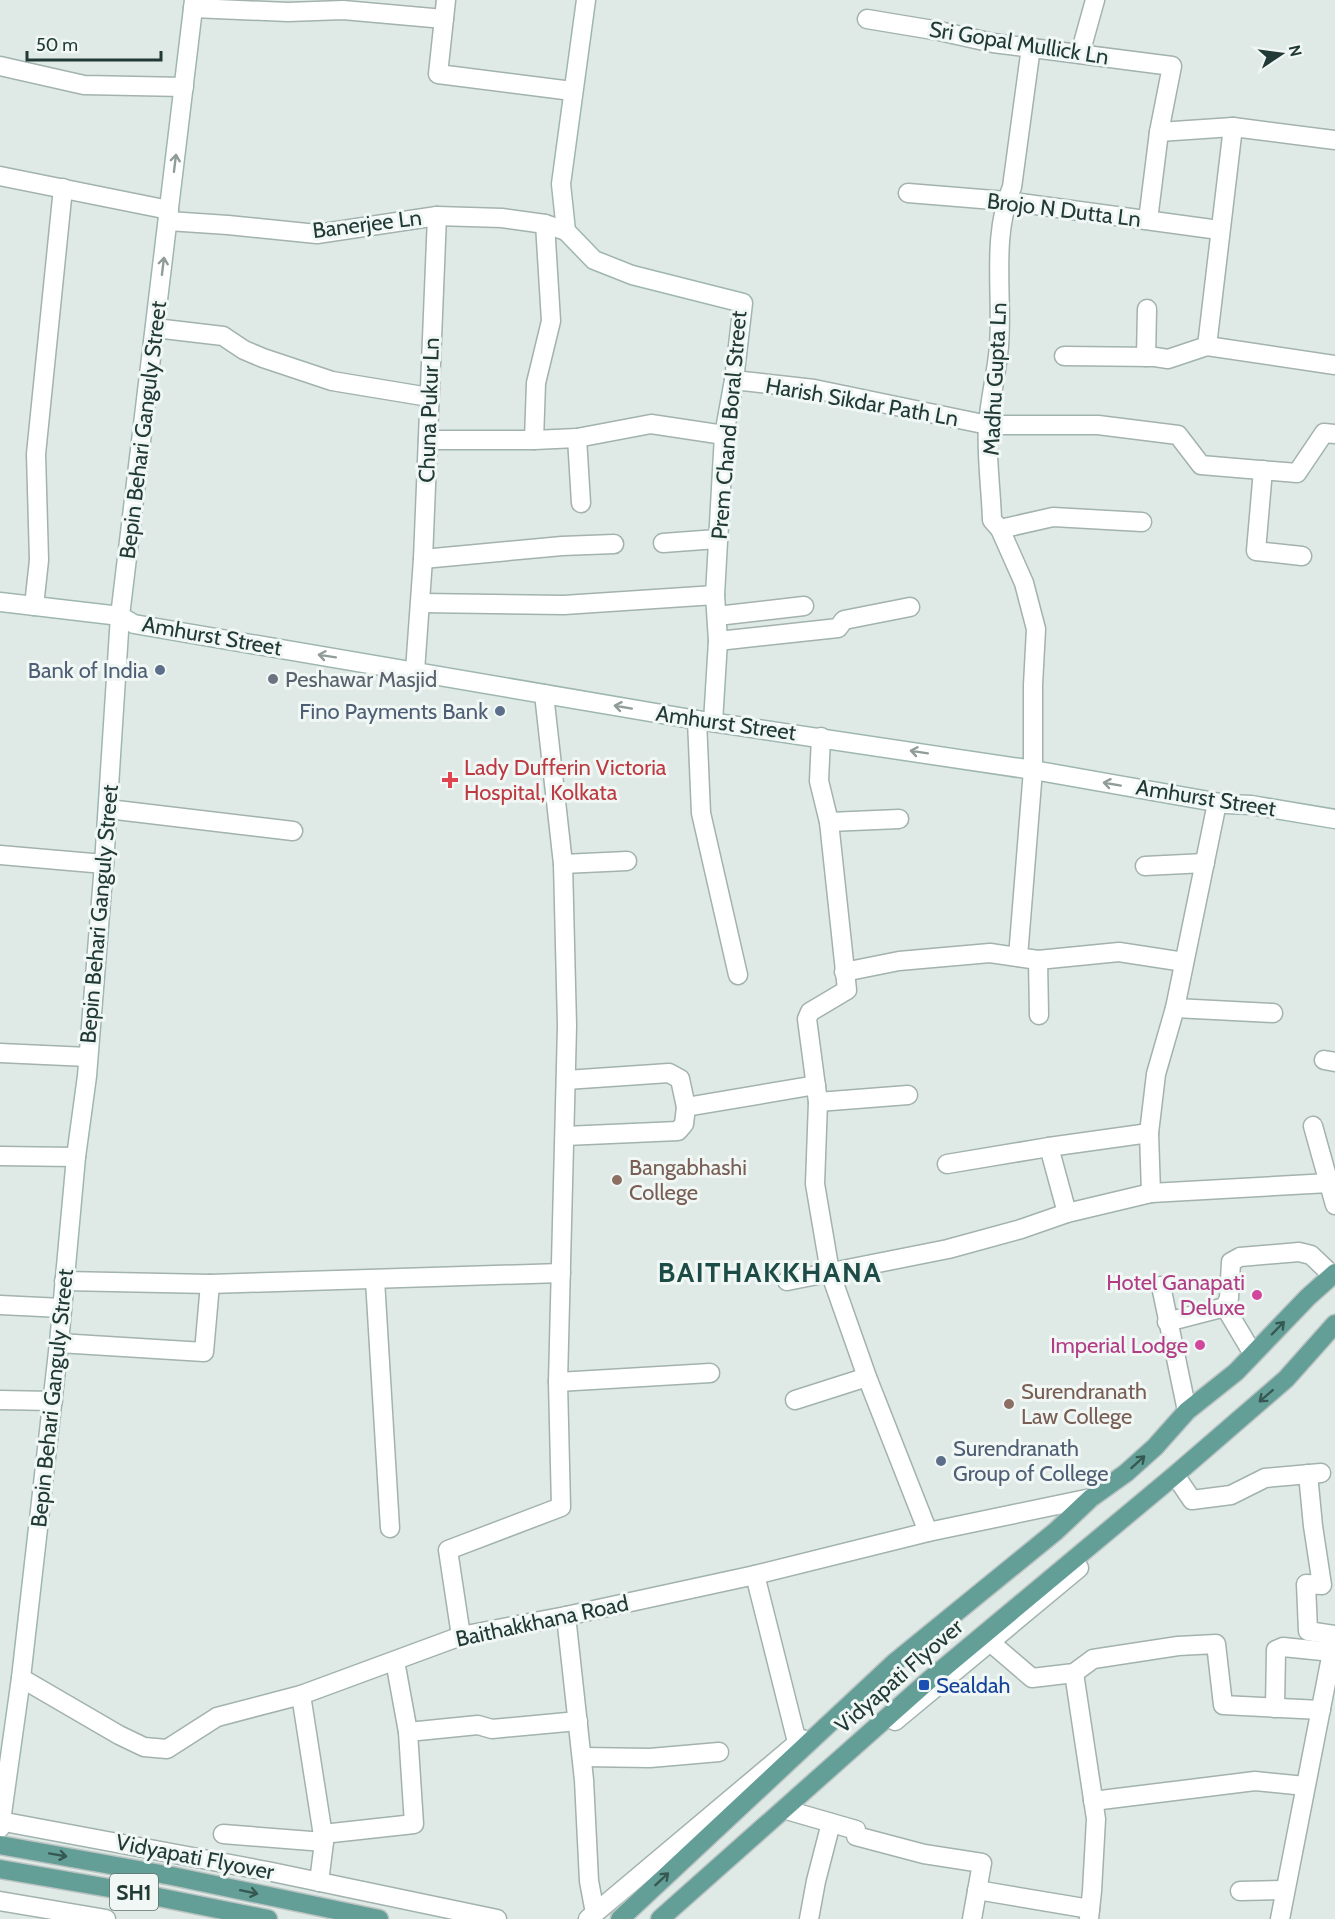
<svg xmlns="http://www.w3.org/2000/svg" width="1335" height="1919" font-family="Cabin,sans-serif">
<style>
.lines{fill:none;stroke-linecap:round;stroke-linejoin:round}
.street-casing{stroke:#a2b2ae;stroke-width:21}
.secondary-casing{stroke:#9fb6b0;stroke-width:21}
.primary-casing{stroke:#bcc4c3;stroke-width:21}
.street{stroke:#fff;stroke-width:18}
.secondary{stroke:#fff;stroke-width:18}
.primary{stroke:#649f97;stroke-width:18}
.oneway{stroke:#909c9a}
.oneway2{stroke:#355853}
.service-dot{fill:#5c6f8a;stroke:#f0f7f4;stroke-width:2}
.worship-dot{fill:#6b7280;stroke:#f0f7f4;stroke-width:2}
.health-dot{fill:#e0444e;stroke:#f0f7f4;stroke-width:2}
.education-dot{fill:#8d6e63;stroke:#f0f7f4;stroke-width:2}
.hotel-dot{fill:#d1479c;stroke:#f0f7f4;stroke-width:2}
.transit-dot{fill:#1a4fb4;stroke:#f0f7f4;stroke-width:2}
.labels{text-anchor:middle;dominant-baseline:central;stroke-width:6;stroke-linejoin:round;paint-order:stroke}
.shield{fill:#f0f7f4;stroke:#5f736f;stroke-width:1.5}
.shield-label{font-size:21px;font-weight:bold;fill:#213a36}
.street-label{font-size:22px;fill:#213a36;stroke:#f0f7f4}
.service-label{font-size:22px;fill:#4e5e75;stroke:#f0f7f4;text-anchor:end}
.worship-label{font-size:22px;fill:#5b616d;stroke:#f0f7f4;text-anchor:start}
.health-label{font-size:22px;fill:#be3a42;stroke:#f0f7f4;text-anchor:start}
.education-label{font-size:22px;fill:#785e54;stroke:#f0f7f4;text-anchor:start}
.hotel-label{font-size:22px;fill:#b23c85;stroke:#f0f7f4;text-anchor:end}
.transit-label{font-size:22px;fill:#164399;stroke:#f0f7f4;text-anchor:start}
.district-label{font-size:28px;font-weight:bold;letter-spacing:1.5px;fill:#1d4c46;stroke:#f0f7f4}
</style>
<rect width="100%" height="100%" fill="#dfeae7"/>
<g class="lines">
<g class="street-casing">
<g id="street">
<polyline points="446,0 438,74 572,91"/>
<polyline points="193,8 288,12 343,10 444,19"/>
<polyline points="867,19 939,31 993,43 1172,66 1159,132 1148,220"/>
<polyline points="1080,54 1095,0"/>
<polyline points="0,66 84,85 184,87"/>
<polyline points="1159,132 1233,127 1335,140"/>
<polyline points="0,176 169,210"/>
<polyline points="908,193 1006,201 1219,230"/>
<polyline points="168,221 228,225 317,234 437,216 502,218 545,224 566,231"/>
<polyline points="155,328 223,336 244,350 263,358 332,381 429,397"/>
<polyline points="1207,346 1233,127"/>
<polyline points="1064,356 1155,357 1168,359 1207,346 1335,365"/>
<polyline points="1146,357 1147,309"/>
<polyline points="734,380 814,389 988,425 1098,425 1178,435 1201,465 1297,473 1324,433 1335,434"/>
<polyline points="577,438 581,503"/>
<polyline points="428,440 534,440 577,438 651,424 724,435"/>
<polyline points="534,440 536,383 551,321 545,224"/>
<polyline points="1263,470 1256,551 1302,556"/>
<polyline points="1000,529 1053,517 1142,522"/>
<polyline points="663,543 717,539"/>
<polyline points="423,559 562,546 614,544"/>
<polyline points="421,603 564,605 715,595"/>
<polyline points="34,606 39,560 36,454 63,188"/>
<polyline points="717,616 804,606"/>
<polyline points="718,641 838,628 844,620 910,607"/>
<polyline points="415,671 423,559 437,216"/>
<polyline points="697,720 701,813 738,975"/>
<polyline points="821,737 819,781 829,822 847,990 810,1012 807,1019 818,1102 815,1184 830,1272 867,1377 928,1532"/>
<polyline points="108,809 293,831"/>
<polyline points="829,822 899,819"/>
<polyline points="0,855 104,864"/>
<polyline points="563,864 627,861"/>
<polyline points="1145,866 1205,863"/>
<path d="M 1018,957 L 1033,770 L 1033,685 L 1036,629 L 1024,583 L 1000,529 L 992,520 C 991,488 986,455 988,424 C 990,398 997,372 999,346 C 1003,294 991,237 1012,187 L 1031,47"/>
<polyline points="1038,960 1039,1015"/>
<polyline points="844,972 899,961 990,953 1038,960 1119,952 1184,962"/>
<polyline points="1175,1008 1273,1013"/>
<polyline points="0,1053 88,1057"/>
<polyline points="1324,1060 1335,1062"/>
<polyline points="566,1080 669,1073 680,1079 686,1107"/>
<polyline points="818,1102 908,1095"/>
<polyline points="1313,1126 1335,1205"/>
<polyline points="565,1136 678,1131 684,1124 686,1107 816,1085"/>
<polyline points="1049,1147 1067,1213"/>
<polyline points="0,1156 76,1157"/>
<polyline points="947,1164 1049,1147 1149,1133"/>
<polyline points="1151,1193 1149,1133 1156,1074 1175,1008 1217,803"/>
<polyline points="375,1280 390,1528"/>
<polyline points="64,1281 210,1284 561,1273"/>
<polyline points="787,1281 948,1249 1021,1229 1067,1213 1151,1193 1329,1183"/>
<polyline points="1161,1286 1187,1411"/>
<polyline points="0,1305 62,1308"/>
<polyline points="1225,1307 1253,1354"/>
<polyline points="1167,1322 1225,1307 1229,1298 1231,1262 1240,1257 1299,1252 1311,1255 1332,1275"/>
<polyline points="59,1343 204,1352 210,1284"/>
<polyline points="558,1382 710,1373"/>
<polyline points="0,1400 53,1401"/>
<polyline points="795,1400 867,1377"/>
<polyline points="1308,1474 1313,1526 1322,1585 1306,1584 1308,1631 1335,1635"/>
<polyline points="1175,1475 1192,1500 1231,1495 1265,1478 1321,1473"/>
<polyline points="755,1575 797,1742"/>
<polyline points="566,1616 584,1780 589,1881 595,1913"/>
<polyline points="461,1636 448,1550 561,1507 558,1382 567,1026 563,864 544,694"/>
<polyline points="990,1642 1032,1678 1074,1673 1093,1659 1178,1646 1216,1644 1223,1705 1321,1710"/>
<polyline points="1074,1673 1096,1819 1092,1891 1089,1919"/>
<polyline points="21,1678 119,1735 144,1747 167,1749 217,1717 301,1695 461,1636 566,1616 755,1575 928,1532 1091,1498"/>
<polyline points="1275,1708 1276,1650 1283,1647 1332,1652 1280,1919"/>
<polyline points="895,1721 1079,1568"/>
<polyline points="408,1732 478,1725 492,1729 578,1721"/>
<polyline points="582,1757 650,1758 719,1752"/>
<polyline points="1093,1801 1255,1781 1305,1786"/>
<polyline points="790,1811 856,1830 856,1836 924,1854 982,1863 972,1919"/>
<polyline points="0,1821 272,1872 497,1919"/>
<polyline points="223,1834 324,1842 301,1695"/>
<polyline points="323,1834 414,1824 408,1732 395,1661"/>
<polyline points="319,1882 324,1842"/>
<polyline points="977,1890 1090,1909"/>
<polyline points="1240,1891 1285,1890"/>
<polyline points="0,1901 106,1919"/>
<polyline points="588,1919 802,1739"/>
<polyline points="809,1919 816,1881 831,1823"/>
</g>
</g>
<g class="secondary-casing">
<g id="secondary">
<polyline points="586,0 561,184 566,231 594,260 632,275 743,303 734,380 724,435 715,595 718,641 713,722"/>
<polyline points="0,602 120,616 134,624 697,720 1033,770 1226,804 1251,805 1335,819"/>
<polyline points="0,1828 21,1678 59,1343 76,1157 87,1076 104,864 120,616 194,0"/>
</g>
</g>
<g class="primary-casing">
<g id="primary">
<polyline points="0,1845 172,1876 379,1919"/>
<polyline points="0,1869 138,1893 268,1919"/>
<polyline points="620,1919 894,1663 1056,1531 1091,1498 1126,1473 1155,1447 1187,1411 1236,1372 1308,1297 1335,1273"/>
<polyline points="660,1919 928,1681 1175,1475 1286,1379 1335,1324"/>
</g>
</g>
<use href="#street" class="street"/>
<use href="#secondary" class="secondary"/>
<use href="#primary" class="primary"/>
</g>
<defs><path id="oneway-shaft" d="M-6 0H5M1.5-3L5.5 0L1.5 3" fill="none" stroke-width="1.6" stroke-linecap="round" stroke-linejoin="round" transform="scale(1.5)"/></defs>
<g class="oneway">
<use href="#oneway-shaft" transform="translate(175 163) rotate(-83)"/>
<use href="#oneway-shaft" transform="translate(163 266) rotate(-83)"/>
<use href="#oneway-shaft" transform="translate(327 656) rotate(-171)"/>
<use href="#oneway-shaft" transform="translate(623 707) rotate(-170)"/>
<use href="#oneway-shaft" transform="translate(919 752) rotate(-171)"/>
<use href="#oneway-shaft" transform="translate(1112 784) rotate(-170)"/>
</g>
<g class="oneway2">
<use href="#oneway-shaft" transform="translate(1278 1328) rotate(-46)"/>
<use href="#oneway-shaft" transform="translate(1266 1396) rotate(139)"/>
<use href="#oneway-shaft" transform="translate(1138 1462) rotate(-42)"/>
<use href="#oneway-shaft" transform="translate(58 1855) rotate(10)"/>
<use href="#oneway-shaft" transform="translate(662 1879) rotate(-43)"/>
<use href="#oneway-shaft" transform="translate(249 1892) rotate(12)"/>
</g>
<g class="service-dot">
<circle cx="160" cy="670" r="6"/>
<circle cx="500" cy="711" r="6"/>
<circle cx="941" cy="1461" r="6"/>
</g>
<circle class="worship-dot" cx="273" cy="679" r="6"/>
<path class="health-dot" d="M447 771h6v6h6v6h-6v6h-6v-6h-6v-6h6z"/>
<g class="education-dot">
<circle cx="617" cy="1180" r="6"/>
<circle cx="1009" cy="1404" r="6"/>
</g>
<g class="hotel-dot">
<circle cx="1257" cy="1295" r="6"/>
<circle cx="1200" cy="1345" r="6"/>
</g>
<rect class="transit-dot" x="918" y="1679" width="12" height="12" rx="3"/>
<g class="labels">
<rect class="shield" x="110" y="1874" width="48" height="36" rx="4.5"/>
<g class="shield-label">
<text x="134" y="1892">SH1</text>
</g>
<g class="street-label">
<text transform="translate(1019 43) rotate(9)">Sri Gopal Mullick Ln</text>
<text transform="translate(1064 210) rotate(7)">Brojo N Dutta Ln</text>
<text transform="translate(367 224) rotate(-7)">Banerjee Ln</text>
<text transform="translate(995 379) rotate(-87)">Madhu Gupta Ln</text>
<text transform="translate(862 402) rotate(10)">Harish Sikdar Path Ln</text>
<text transform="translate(429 410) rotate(-88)">Chuna Pukur Ln</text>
<text transform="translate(729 425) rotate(-85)">Prem Chand Boral Street</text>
<text transform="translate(143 430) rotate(-83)">Bepin Behari Ganguly Street</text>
<text transform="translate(212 636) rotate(10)">Amhurst Street</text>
<text transform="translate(726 723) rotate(8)">Amhurst Street</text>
<text transform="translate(1206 798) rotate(9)">Amhurst Street</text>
<text transform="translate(99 914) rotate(-85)">Bepin Behari Ganguly Street</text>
<text transform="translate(52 1398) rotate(-84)">Bepin Behari Ganguly Street</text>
<text transform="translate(542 1621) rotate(-12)">Baithakkhana Road</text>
<text transform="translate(899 1676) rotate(-41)">Vidyapati Flyover</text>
<text transform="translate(195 1857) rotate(11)">Vidyapati Flyover</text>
</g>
<g class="service-label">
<text x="148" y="670">Bank of India</text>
<text x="488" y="711">Fino Payments Bank</text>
<text x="953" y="1448" text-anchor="start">Surendranath<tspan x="953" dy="25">Group of College</tspan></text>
</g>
<g class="worship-label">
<text x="285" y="679">Peshawar Masjid</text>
</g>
<g class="health-label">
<text x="464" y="767">Lady Dufferin Victoria<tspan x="464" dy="25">Hospital, Kolkata</tspan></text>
</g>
<g class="education-label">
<text x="629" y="1167">Bangabhashi<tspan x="629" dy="25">College</tspan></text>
<text x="1021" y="1391">Surendranath<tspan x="1021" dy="25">Law College</tspan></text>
</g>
<g class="hotel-label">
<text x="1245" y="1282">Hotel Ganapati<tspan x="1245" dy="25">Deluxe</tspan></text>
<text x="1188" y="1345">Imperial Lodge</text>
</g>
<g class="transit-label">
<text x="936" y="1685">Sealdah</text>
</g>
<g class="district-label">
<text x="770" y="1272">BAITHAKKHANA</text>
</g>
</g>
<g transform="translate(1281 54) rotate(77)" stroke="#f0f7f4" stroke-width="4.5" paint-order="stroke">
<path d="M0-4.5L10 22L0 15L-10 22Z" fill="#213a36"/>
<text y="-9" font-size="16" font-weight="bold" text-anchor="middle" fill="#213a36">N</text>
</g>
<path d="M27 51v9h134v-9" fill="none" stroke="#213a36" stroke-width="3"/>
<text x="36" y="51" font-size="18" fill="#213a36" stroke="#f0f7f4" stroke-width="4.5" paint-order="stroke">50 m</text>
</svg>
